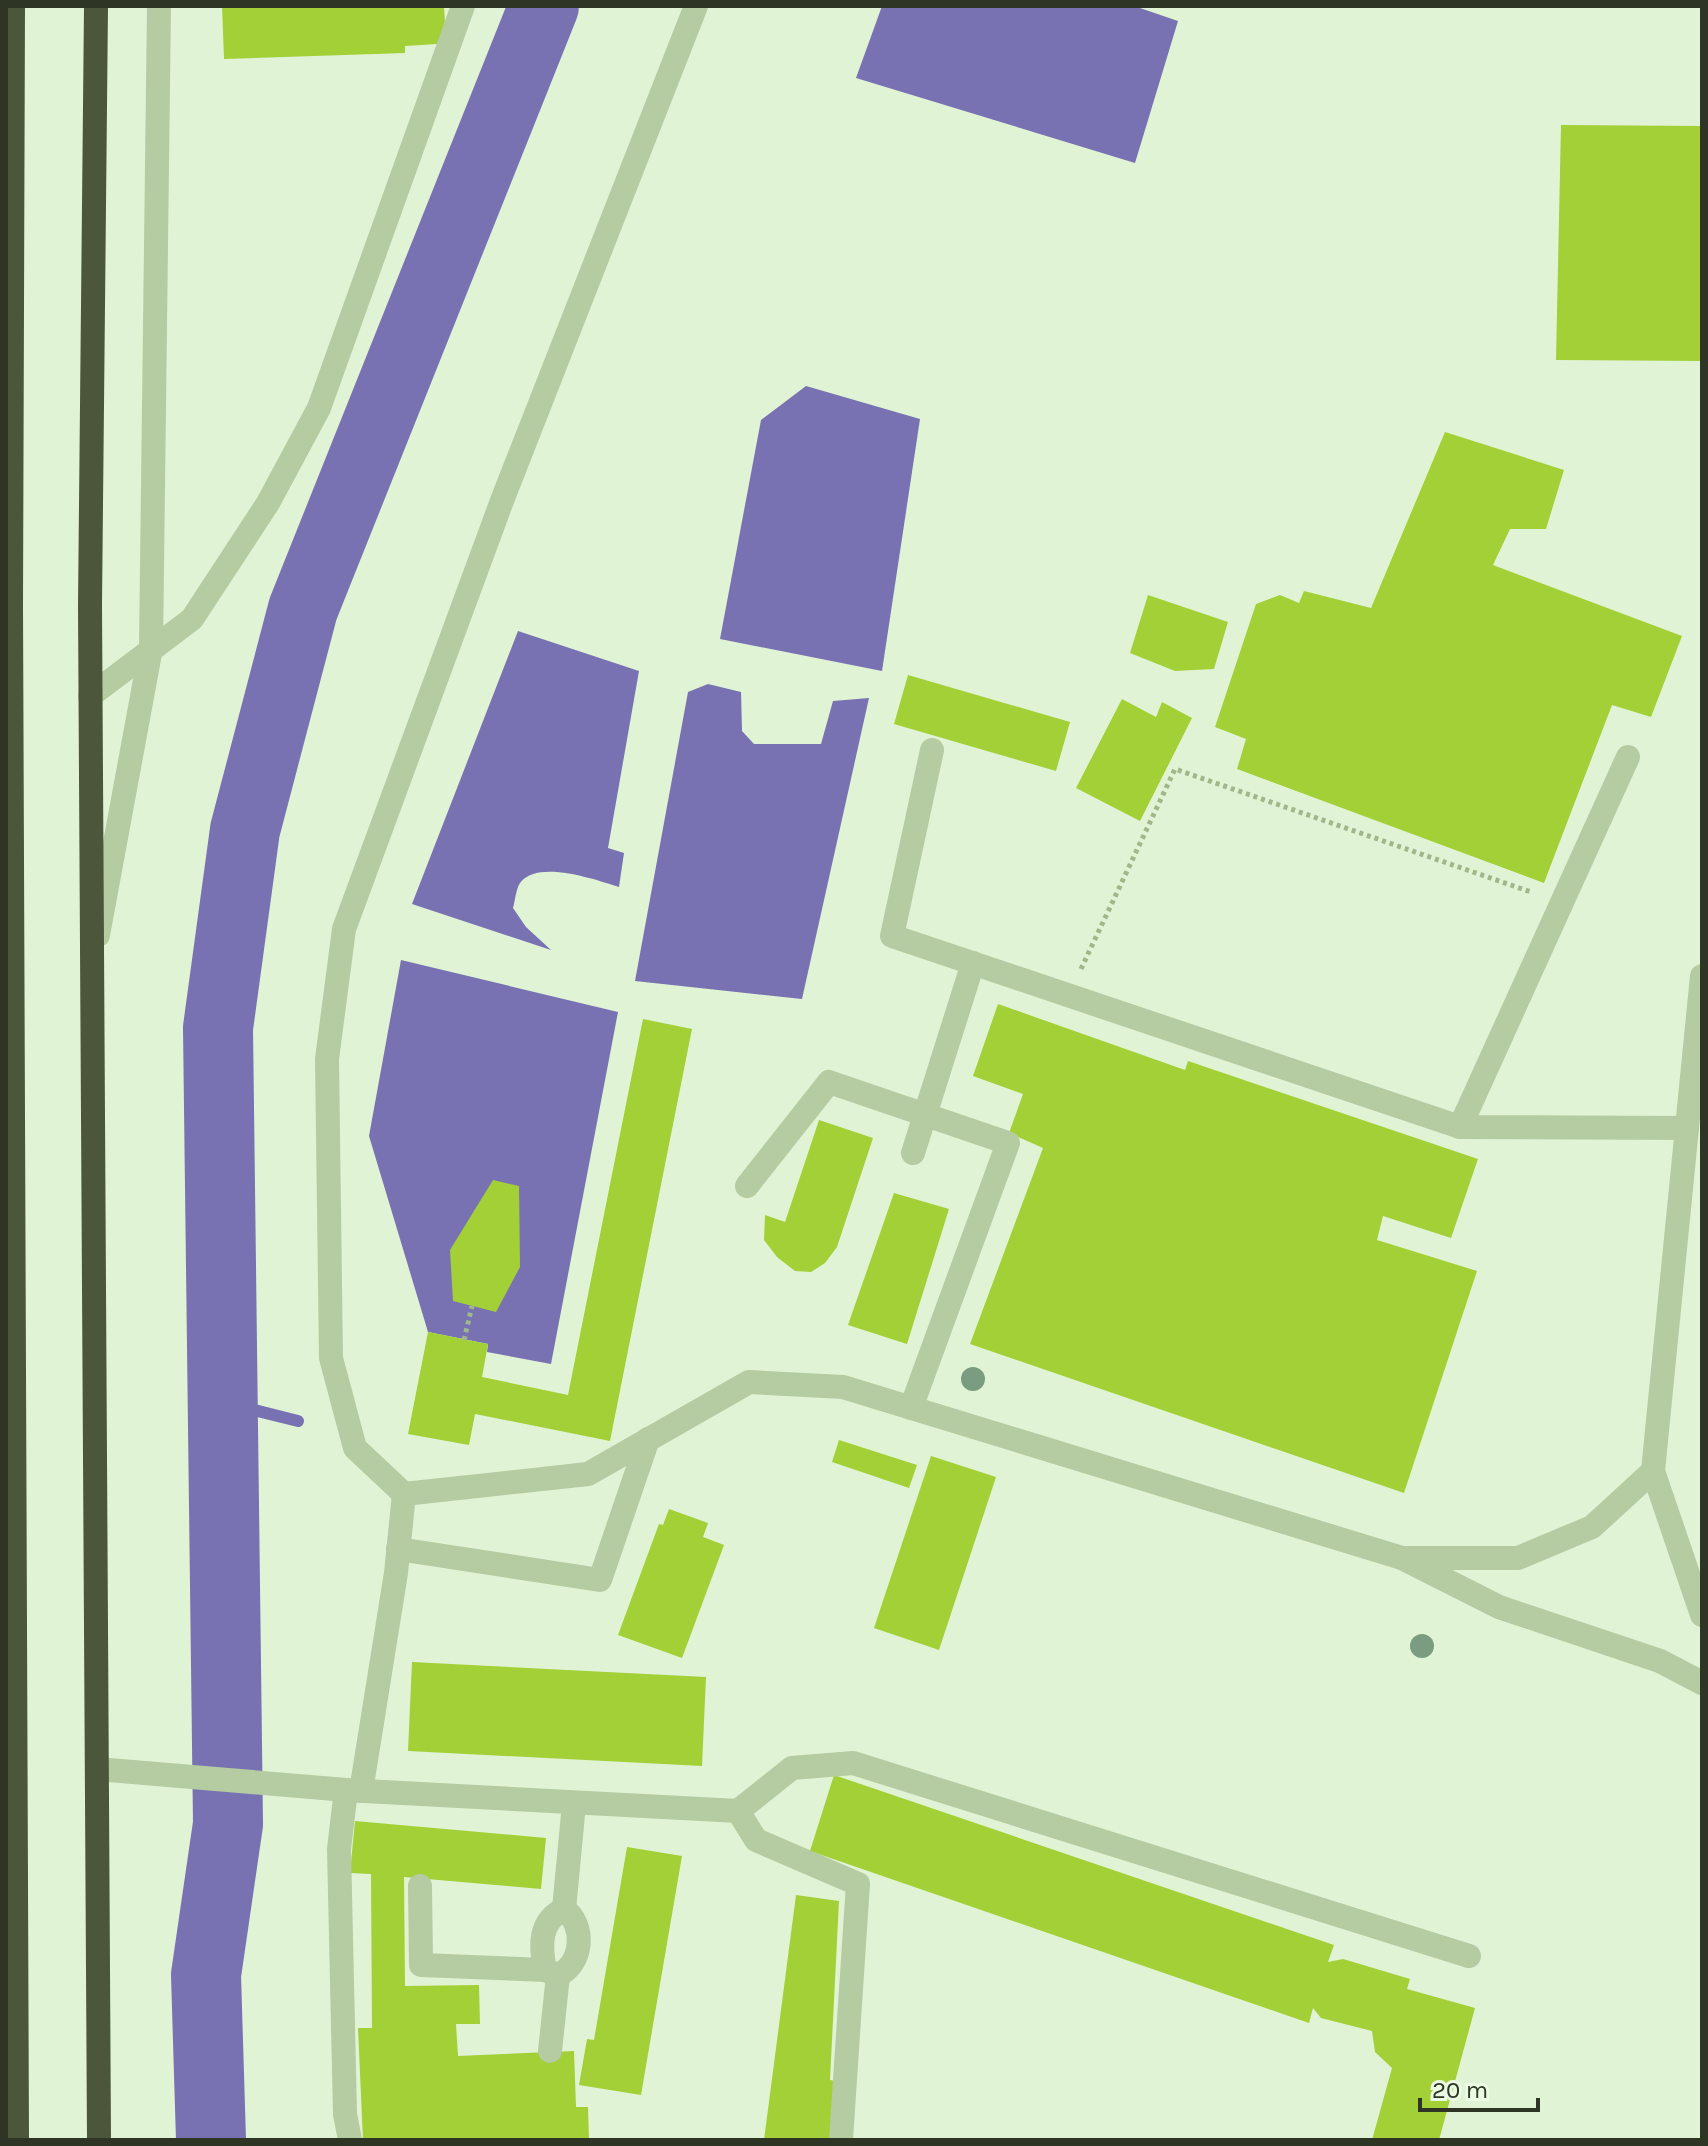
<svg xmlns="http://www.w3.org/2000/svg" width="1708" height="2146" font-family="Karla,sans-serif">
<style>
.water{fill:#7872b2}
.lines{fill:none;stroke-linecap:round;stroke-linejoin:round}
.stream{stroke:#7872b2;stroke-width:12}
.river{stroke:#7872b2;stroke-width:70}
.building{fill:#a2d036}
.path{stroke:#a1b78b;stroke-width:5;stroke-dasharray:4 4;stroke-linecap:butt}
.minor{stroke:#b5cba1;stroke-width:24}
.highway{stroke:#4c563a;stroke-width:24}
.tree{fill:#7a9c80}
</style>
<rect width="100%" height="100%" fill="#e1f3d5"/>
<g class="water">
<polygon points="882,6 1134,6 1178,21 1135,163 856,78"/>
<polygon points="806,386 920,419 882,671 720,639 761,420"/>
<path d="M 518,631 L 639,671 L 608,848 L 624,853 L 619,887 C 596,880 538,859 520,883 C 516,889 515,901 513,908 L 526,927 L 551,950 L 412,904 Z"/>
<polygon points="708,684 741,692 742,731 754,744 821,744 833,701 869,698 802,999 635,981 688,692"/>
<polygon points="401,960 618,1012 551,1364 487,1352 488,1344 428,1332 369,1136"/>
</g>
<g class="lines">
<polyline class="stream" points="222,1402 298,1421"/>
<polyline class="river" points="211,2140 206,1975 228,1824 218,1028 245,830 303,609 544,6"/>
</g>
<g class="building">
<polygon points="222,6 444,6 445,24 437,44 405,46 405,53 224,59"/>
<polygon points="1561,125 1702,126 1702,361 1556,360"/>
<polygon points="1445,432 1564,470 1546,529 1510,529 1493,565 1682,636 1651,717 1612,705 1544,883 1237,769 1246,739 1215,727 1256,604 1280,595 1299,603 1304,591 1371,608"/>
<polygon points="1148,595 1228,622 1214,669 1175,671 1130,653"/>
<polygon points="908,675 1070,722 1056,771 894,724"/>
<polygon points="1122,699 1156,717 1162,702 1192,718 1140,821 1076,788"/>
<polygon points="998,1004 1185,1070 1188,1061 1478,1159 1451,1238 1383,1216 1377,1240 1477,1271 1404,1493 970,1344 1043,1148 1009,1133 1023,1094 973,1076"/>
<polygon points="643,1019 692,1029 610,1441 475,1414 469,1445 408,1434 428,1332 488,1344 482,1377 568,1395"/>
<polygon points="819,1120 873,1138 837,1247 825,1263 811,1272 795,1271 777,1257 764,1240 765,1215 785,1222"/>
<polygon points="493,1180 519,1186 520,1267 496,1312 453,1301 450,1250"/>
<polygon points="894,1193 949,1209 907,1344 848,1325"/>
<polygon points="839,1440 917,1465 909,1488 832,1462"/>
<polygon points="931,1456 996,1477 939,1650 874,1628"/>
<polygon points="669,1509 708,1523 703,1537 724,1545 682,1658 618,1635 659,1524 663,1525"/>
<polygon points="412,1662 706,1677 702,1766 408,1751"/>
<polygon points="834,1775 1334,1945 1328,1962 1343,1959 1410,1979 1407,1989 1475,2008 1439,2140 1372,2140 1392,2068 1375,2052 1372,2031 1321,2018 1313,2008 1309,2023 810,1851"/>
<polygon points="355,1821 546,1838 541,1889 404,1877 405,1986 479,1985 480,2024 456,2024 458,2056 574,2051 576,2107 588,2107 589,2140 363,2140 358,2028 372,2028 371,1874 350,1873"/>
<polygon points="627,1847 682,1856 641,2095 579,2085 587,2039 594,2040"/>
<polygon points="796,1895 839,1901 830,2080 836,2081 833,2140 764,2140"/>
</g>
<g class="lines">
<g class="path">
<polyline points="1081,969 1175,769 1531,892"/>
<polyline points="464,1340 472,1306"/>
</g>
<g class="minor">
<polyline points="696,6 503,498 344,929 327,1059 331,1358 355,1448 404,1494 588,1474 749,1382 843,1387 1402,1558"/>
<polyline points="90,696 192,619 268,503 319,408 463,6"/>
<polyline points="932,750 892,936 1460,1127 1687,1128"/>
<polyline points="98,935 151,648 159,6"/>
<polyline points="1702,976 1653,1471 1702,1615"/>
<polyline points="1460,1127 1628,757"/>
<polyline points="913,1153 973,963"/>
<polyline points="747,1186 829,1082 1008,1143 911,1408"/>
<polyline points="1653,1471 1592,1527 1518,1558 1402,1558 1499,1607 1660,1661 1702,1683"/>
<polyline points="398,1549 600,1580 648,1439"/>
<polyline points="97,1769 346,1790 738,1811 792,1768 853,1763 1469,1956"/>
<polyline points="346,1790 339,1849 345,2114 350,2140"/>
<polyline points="361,1791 396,1573 404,1494"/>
<polyline points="738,1811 756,1840 858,1884 841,2140"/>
<polyline points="420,1886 421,1965 545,1970"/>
<path d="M 564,1909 C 586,1925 583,1964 558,1975 L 545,1970 C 540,1946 539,1921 564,1909 Z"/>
<polyline points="564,1909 574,1804"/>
<polyline points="550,2051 558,1975"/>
</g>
<g class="highway">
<polyline points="13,6 11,605 17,2140"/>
<polyline points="96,6 90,605 99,2140"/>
</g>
</g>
<g class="tree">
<circle cx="973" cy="1379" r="12"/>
<circle cx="1422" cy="1646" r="12"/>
</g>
<rect width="1708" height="2146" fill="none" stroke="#2e3524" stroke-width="16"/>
<path d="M1420 2098v12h118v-12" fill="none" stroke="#2e3524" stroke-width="4"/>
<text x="1432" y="2098" font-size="24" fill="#2e3524" stroke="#ebfae2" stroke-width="6" paint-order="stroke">20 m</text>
</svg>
